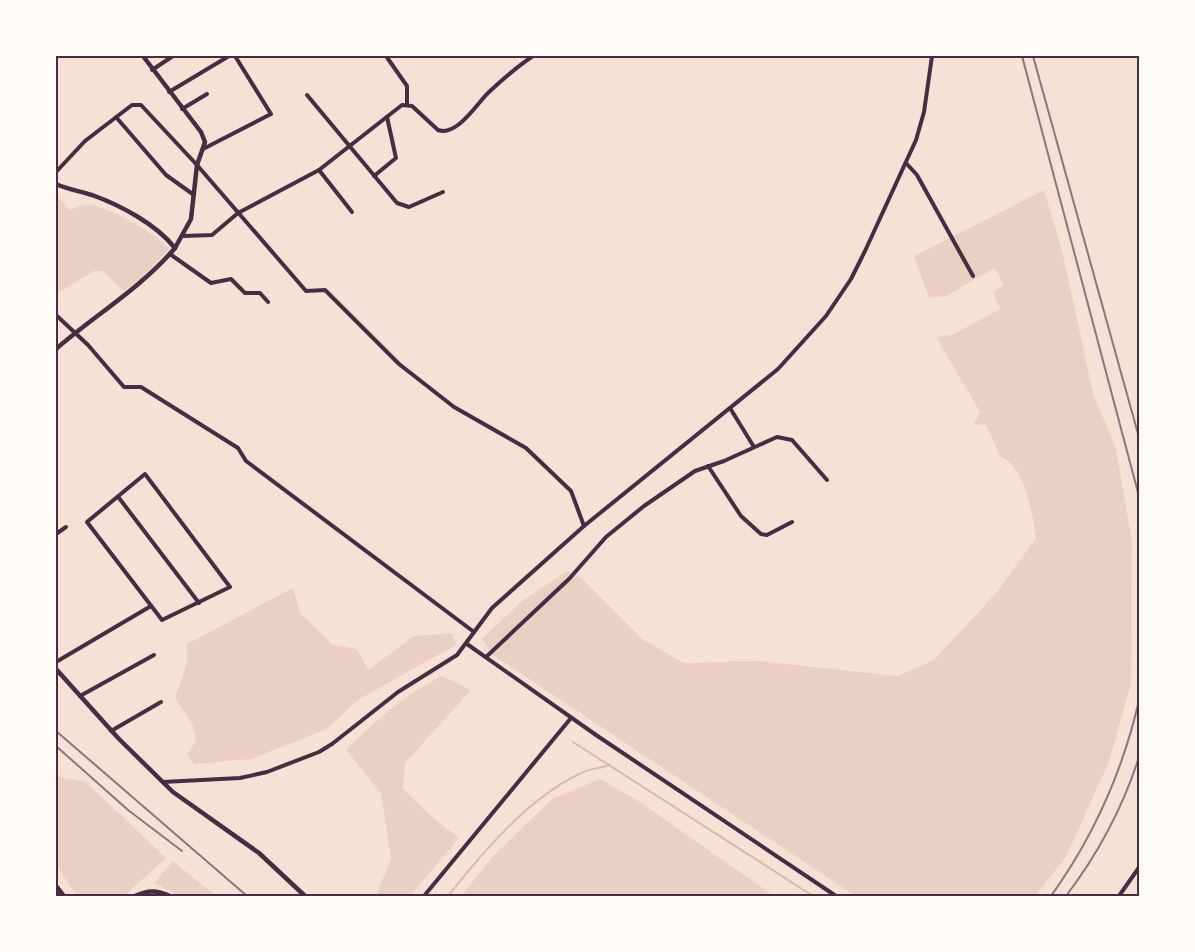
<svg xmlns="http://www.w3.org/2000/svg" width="1195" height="952" font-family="Helvetica,sans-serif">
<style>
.green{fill:#ebcfc5}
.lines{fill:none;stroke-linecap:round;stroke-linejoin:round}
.stream{stroke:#dcb8b0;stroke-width:2}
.minor{stroke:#4a2c40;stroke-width:4}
.tertiary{stroke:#4a2c40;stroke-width:4.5}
.primary{stroke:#4a2c40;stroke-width:6}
.rail{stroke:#8f747c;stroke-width:2}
.neatline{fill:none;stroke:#4a2c40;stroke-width:2}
</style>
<rect width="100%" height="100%" fill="#f7e1d7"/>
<g class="green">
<path d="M 1044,190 L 1062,250 L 1093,393 L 1116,449 L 1132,542 L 1131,684 L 1109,762 L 1066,857 L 1035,896 L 855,896 L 493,655 L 482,639 L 522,601 L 567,571 L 581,578 L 642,639 L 684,663 L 757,661 L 898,676 L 934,660 L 997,592 L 1036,538 C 1032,512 1026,468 1000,456 L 986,425 L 974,424 L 980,412 L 936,337 L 952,335 L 1000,309 L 993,292 L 1003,285 L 995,268 L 946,296 L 929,298 L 914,256 Z"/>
<path d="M 56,195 L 70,210 C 75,208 82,205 88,205 C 107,205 157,234 169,249 L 141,279 L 123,291 L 103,271 L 94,271 L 56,294 Z"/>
<polygon points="293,588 300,613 333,645 357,649 368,670 414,636 452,633 456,645 358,700 327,729 251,759 194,764 187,754 196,741 192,723 175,698 187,663 187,644"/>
<path d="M 442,676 L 471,690 L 405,763 L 403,789 L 433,818 L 459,838 L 410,896 L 376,896 L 391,859 L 381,793 L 346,750 C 376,720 404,695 442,676 Z"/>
<polygon points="56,776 86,782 166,858 124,896 77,896 56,865"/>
<polygon points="600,779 637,800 774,896 461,896 494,855 552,799"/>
<polygon points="173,861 216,896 180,896 154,883"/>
</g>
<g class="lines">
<g class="stream">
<polyline points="573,742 813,896"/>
<path d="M 448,896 C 484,851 526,800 579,774 C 588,769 600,768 610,765"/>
</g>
<g class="minor">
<polyline points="386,56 407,86 407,103"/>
<polyline points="152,70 173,56"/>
<polyline points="169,92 229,56"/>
<polyline points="307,95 397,203 409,207 443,192"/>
<polyline points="182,109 207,94"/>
<polyline points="116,117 166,175 194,195"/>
<polyline points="203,149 271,114 235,56"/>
<polyline points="906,163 917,175 973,276"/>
<polyline points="319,170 352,212"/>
<polyline points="56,172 85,141 132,105 141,105 197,165 306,291 325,290 399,364 454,407 526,448 571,491 584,526"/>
<polyline points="374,176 396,158 387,117"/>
<path d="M 184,236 L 212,235 L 238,213 L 319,170 L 402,105 L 412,106 L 438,130 C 457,137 477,103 489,92 C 503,79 518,66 533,56"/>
<polyline points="170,254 211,283 231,279 245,293 260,293 268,302"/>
<polyline points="56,315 88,345 124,387 141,387 238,448 246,461 474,632"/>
<polyline points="730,408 754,447"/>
<polyline points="708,466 741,516 761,534 767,535 792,522"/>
<polygon points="145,474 230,587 162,620 87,522"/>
<polyline points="119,498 199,603"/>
<polyline points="56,534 66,527"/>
<polyline points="467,644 596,735 836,896"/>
<polyline points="486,657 569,579 606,537 644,506 695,471 724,461 777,437 792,440 827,480"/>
<polyline points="56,662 151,606"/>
<polyline points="80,696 154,655"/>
<polyline points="111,731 161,702"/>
<polyline points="163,782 240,778 267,772 319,752 332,744 398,692 457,655 492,608 584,526 778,369 826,316 851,279 865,251 916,140 924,112 932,56"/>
<polyline points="424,896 571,718"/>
<polyline points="1119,896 1140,866"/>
</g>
<g class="tertiary">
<polyline points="143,56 201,132 205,142 197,165 191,219 175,248"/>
<path d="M 56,184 C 67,189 79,191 92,195 C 120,205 156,224 175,248 C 141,288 95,315 56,349"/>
<polyline points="56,669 119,739 173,792 259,853 305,896"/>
<path d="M 135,896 C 148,890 157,890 170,896"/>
</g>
<polyline class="primary" points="56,887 63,896"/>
<g class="rail">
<polyline points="1022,56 1140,500"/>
<polyline points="1033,56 1140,441"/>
<polyline points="56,731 247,896"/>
<polyline points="56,746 128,810 182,851"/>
<path d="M 1051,896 C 1094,836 1124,768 1140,696"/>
<path d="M 1066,896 C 1098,854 1124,805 1140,754"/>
</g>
</g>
<rect width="1195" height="952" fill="none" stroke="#fffaf5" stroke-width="114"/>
<rect x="57" y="57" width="1081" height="838" class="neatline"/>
</svg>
